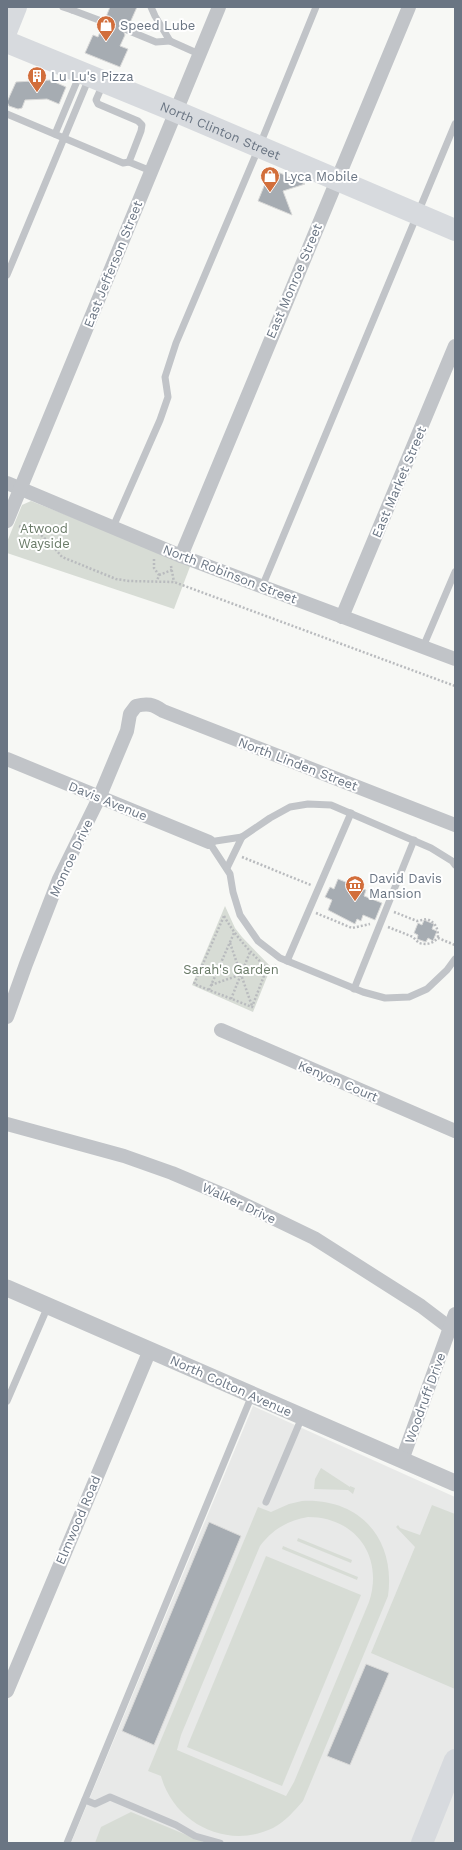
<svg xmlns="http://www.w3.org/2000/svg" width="462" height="1850" font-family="'Work Sans',sans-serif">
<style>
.built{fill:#e8e9e8}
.green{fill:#d7dcd5;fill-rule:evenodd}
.building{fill:#a6acb2;stroke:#d9d9d8}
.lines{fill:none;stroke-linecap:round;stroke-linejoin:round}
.path{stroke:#b9bbbe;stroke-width:2.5;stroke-dasharray:2 2;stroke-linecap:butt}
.service{stroke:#c1c4c8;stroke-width:7}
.minor{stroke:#c1c4c8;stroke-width:14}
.tertiary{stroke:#c1c4c8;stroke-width:17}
.secondary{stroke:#d7dade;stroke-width:20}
.primary{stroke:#d7dade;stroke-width:22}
.labels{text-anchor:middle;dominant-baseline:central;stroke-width:4;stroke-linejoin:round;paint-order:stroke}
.poi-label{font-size:13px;fill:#6a7583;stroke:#fff;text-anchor:start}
.street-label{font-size:13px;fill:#6a7583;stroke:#fff}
.park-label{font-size:13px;fill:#6a7b68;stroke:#fff}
</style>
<rect width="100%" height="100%" fill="#f7f8f5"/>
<polygon class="built" points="253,1406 455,1497 455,1843 71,1843"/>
<g class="green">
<polygon points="31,501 191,564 174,609 7,553 7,542 22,505"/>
<polygon points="225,906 235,928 242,937 271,967 253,1012 192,985"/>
<polygon points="321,1468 350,1487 350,1486 355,1488 353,1494 348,1490 314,1489 315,1479"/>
<path d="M 302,1501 C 360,1498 396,1539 388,1596 L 303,1801 C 294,1811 286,1821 273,1828 C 228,1850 174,1824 161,1776 L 148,1771 L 258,1507 L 271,1512 L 289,1504 ZM 308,1517 C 356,1517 384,1557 369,1602 L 294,1782 L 286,1796 L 177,1750 L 181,1735 L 260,1546 C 273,1529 287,1521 308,1517 Z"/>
<polygon points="432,1505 455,1514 455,1689 371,1653 415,1547 396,1527 398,1525 400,1528 420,1535"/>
<polygon points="298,1538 352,1560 351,1563 297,1541"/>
<polygon points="283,1546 358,1577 357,1580 282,1549"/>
<polygon points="266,1556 361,1595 282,1786 187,1747"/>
<polygon points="131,1812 206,1843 95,1843 101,1827"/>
</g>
<g class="building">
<polygon points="110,7 137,7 129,25 124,26 122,28 125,35 120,46 128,49 120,67 85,53 93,35 98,37 102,27 108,24 109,21 106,17"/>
<polygon points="50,80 66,87 59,104 47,99 25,100 22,108 18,109 9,106 7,102 16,82"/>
<polygon points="271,169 305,184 283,191 292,215 258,201"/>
<polygon points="338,879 366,890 364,896 382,903 375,920 363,915 361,921 357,919 355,924 328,910 332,900 325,897 330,887 334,889"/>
<polygon points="424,920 434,924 432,929 437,931 433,941 428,938 426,942 417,939 418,935 414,933 418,923 422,925"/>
<polygon points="209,1522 241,1536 154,1745 122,1731"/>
<polygon points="366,1664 389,1673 350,1765 327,1756"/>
</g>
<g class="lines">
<g class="path">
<polyline points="19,526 41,535 52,545 62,557 116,579 129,581 174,582 455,686"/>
<polyline points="154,559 154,568 159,575 157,581"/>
<polyline points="171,566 174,582"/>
<polyline points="159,575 172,570"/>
<polyline points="242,857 311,885"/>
<path d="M 394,912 L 417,921 L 427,919 C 436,923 438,928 438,938"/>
<polyline points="316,913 352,928 370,924"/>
<path d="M 224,916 C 236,937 250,952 267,968 L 252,1007 L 194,984 Z"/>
<path d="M 388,927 L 413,937 L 419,943 C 426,945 432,944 438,938 L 455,945"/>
<polyline points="230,943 252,1006"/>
<polyline points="267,968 272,970 275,964"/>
<polyline points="211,985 265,966"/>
<polyline points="209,990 234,933"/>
<polyline points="231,999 250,952"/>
</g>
<g class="service">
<polyline points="63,7 72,10 73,7"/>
<polyline points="151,7 155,16 170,41 199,54"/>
<polyline points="72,10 104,22"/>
<polyline points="127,30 156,42 170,41"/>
<polyline points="103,84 96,100 98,104 138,121 142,125 141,131 129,162 151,171"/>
<polyline points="7,114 123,163 129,162"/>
<polyline points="55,134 80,74"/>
<polyline points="7,275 89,78"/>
<polyline points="113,527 160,420 168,397 165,377 176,343 259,147 316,7"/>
<polyline points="262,587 455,124"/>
<polyline points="423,647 455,572"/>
<polyline points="455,865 452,861 431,848 331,805 308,804 290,807 270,818 242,837 209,842 230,874 233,892 240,915 258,941 280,958 363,992 385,998 409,997 427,989 447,970 455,959"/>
<polyline points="227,868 242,837"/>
<polyline points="287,961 351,813"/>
<polyline points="354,989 414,840"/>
<polyline points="7,1401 48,1306"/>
<polyline points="266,1502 302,1417"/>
<polyline points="85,1800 95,1804 110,1797 176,1825 195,1836 220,1843"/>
<polyline points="67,1843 252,1395"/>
</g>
<g class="minor">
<polyline points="7,483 181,556 455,659"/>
<polyline points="7,521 219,7"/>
<polyline points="181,556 409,7"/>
<polyline points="342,617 455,346"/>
<polyline points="7,759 209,842"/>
<path d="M 7,1017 L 26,964 L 59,879 L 99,798 L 127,731 L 130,714 L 136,706 C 147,703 153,704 163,711 L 455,825"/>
<polyline points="221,1030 455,1131"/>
<polyline points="7,1124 124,1156 172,1173 231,1198 314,1238 421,1306 450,1328"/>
<polyline points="402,1460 455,1314"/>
<polyline points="7,1691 150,1350"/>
</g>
<polyline class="tertiary" points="7,1288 455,1483"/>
<polyline class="secondary" points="7,32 17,7"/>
<g class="primary">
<path id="s1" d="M 7,42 L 175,111 L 455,230"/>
<polyline points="422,1843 455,1760"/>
</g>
</g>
<defs>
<g id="shop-pin" transform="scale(1)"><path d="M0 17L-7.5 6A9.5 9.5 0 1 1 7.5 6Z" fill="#d26e3b" stroke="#fff"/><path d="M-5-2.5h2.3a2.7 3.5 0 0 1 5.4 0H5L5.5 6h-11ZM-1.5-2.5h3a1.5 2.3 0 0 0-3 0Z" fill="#fff"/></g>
<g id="building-pin" transform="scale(1)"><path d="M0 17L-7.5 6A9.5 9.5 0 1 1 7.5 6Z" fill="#d26e3b" stroke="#fff"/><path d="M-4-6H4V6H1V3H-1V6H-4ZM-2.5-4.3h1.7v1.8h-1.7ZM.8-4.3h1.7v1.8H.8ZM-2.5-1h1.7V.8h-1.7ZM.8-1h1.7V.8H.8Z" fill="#fff"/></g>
<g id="museum-pin" transform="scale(1)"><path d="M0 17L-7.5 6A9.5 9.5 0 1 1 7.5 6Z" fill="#d26e3b" stroke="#fff"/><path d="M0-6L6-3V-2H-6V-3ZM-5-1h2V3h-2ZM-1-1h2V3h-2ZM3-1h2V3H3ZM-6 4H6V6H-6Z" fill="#fff"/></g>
</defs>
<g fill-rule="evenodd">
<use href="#shop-pin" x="106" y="25"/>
<use href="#building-pin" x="37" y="76"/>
<use href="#shop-pin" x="270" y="176"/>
<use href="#museum-pin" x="355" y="885"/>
</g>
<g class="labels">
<g class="poi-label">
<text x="120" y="25">Speed Lube</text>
<text x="51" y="76">Lu Lu's Pizza</text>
<text x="284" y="176">Lyca Mobile</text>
<text x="369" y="878">David Davis<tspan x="369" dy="15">Mansion</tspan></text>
</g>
<g class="street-label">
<text stroke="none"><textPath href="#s1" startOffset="231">North Clinton Street</textPath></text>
<text transform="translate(113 264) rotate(-68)">East Jefferson Street</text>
<text transform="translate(294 281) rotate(-67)">East Monroe Street</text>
<text transform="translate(399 482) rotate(-67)">East Market Street</text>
<text transform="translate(230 574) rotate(21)">North Robinson Street</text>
<text transform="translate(298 764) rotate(21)">North Linden Street</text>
<text transform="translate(108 801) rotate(22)">Davis Avenue</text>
<text transform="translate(71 858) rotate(-65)">Monroe Drive</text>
<text transform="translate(338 1081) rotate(23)">Kenyon Court</text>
<text transform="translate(239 1203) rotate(25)">Walker Drive</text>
<text transform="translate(231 1386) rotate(24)">North Colton Avenue</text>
<text transform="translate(425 1398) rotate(-70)">Woodruff Drive</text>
<text transform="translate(78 1520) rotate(-67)">Elmwood Road</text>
</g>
<g class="park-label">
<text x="44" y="528">Atwood<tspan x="44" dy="15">Wayside</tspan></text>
<text x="231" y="969">Sarah's Garden</text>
</g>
</g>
<rect width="462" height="1850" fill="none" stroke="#6a7583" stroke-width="16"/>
</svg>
